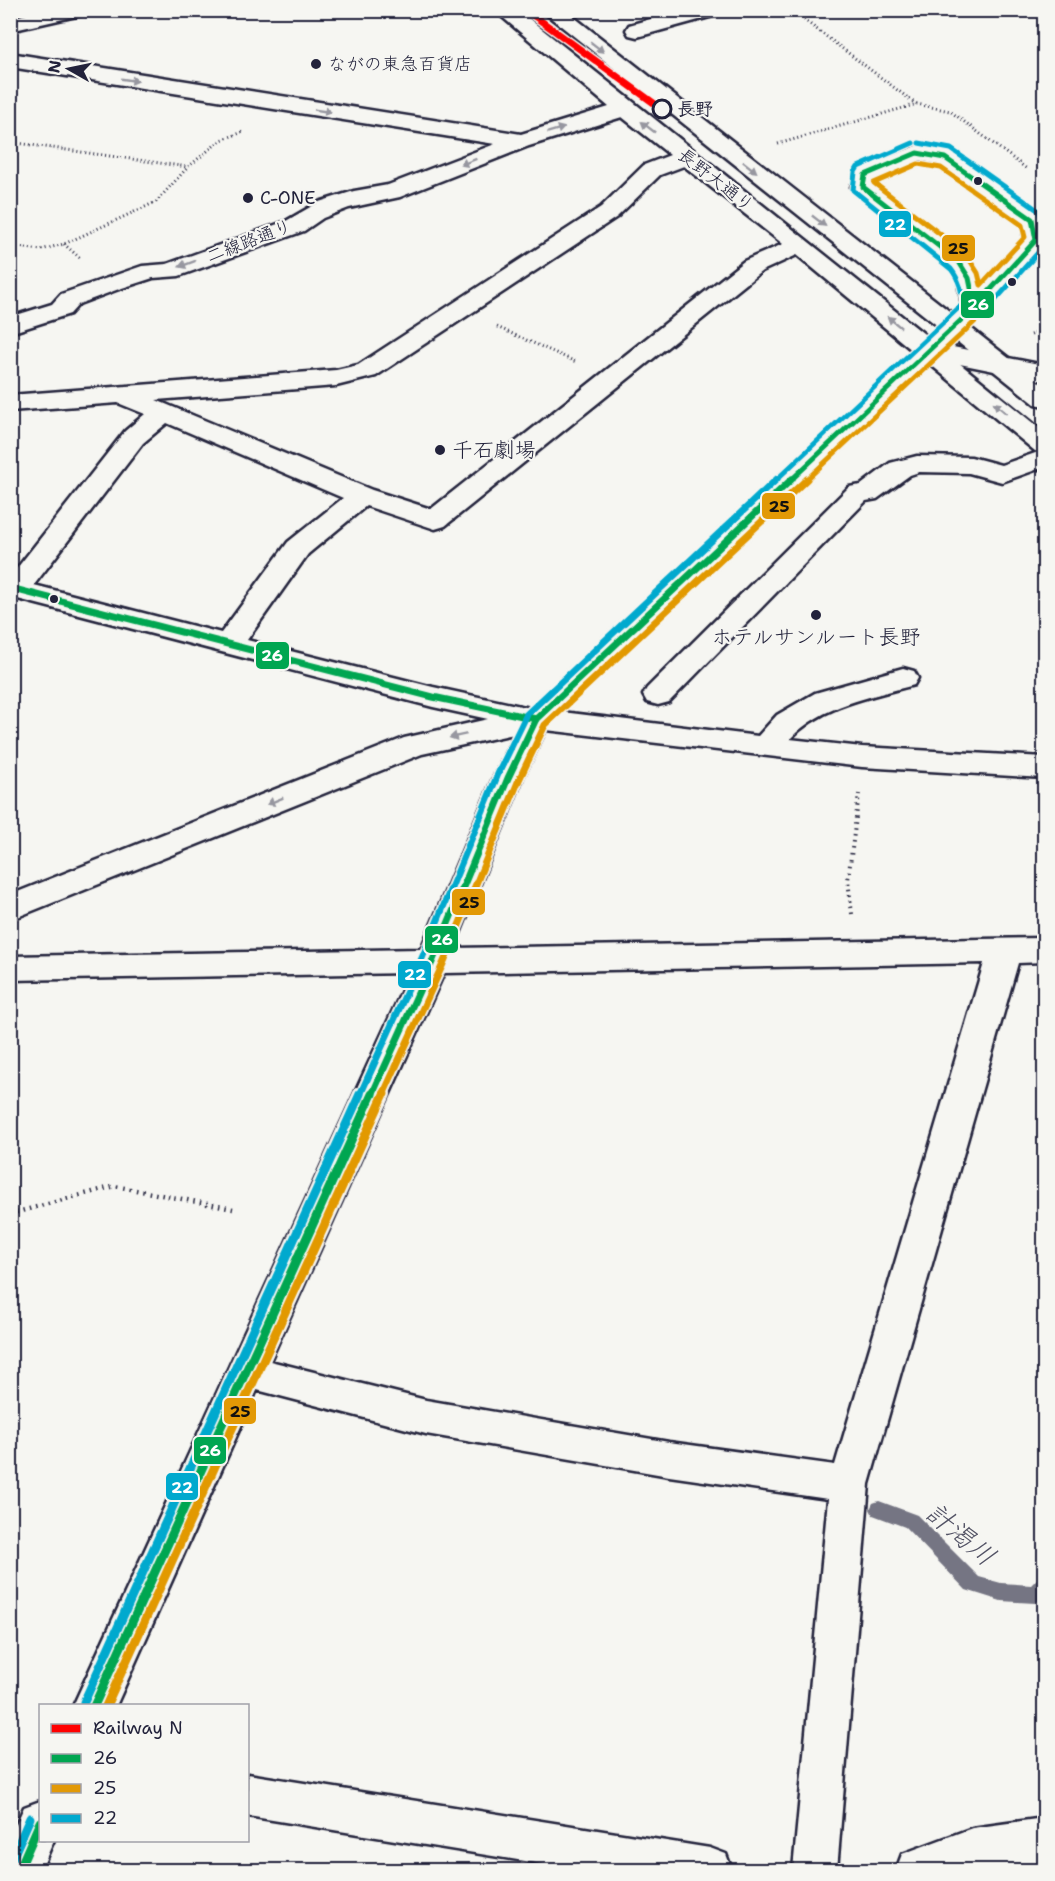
<svg xmlns="http://www.w3.org/2000/svg" width="1055" height="1881" font-family="'Shantell Sans','Klee One',sans-serif">
<style>
.lines{fill:none;stroke-linecap:round;stroke-linejoin:round}
.stream{fill:#757583;fill-rule:evenodd}
.minor-casing{stroke:#22223b;stroke-width:5}
.major-casing{stroke:#22223b;stroke-width:5}
.path-far2{stroke:#22223b;stroke-width:3;stroke-dasharray:1 3;stroke-linecap:butt}
.path-far1{stroke:#22223b;stroke-width:4;stroke-dasharray:1.5 4.5;stroke-linecap:butt}
.path{stroke:#22223b;stroke-width:4.5;stroke-dasharray:1.5 5;stroke-linecap:butt}
.minor{fill:#f6f6f2;fill-rule:evenodd}
.major{fill:#f6f6f2;fill-rule:evenodd}
.bus-1-far2-casing{stroke:#f6f6f2;stroke-width:8}
.bus-1-far1-casing{stroke:#f6f6f2;stroke-width:11}
.bus-1-casing{stroke:#f6f6f2;stroke-width:14}
.bus-2-far2-casing{stroke:#f6f6f2;stroke-width:8}
.bus-2-far1-casing{stroke:#f6f6f2;stroke-width:11}
.bus-2-casing{stroke:#f6f6f2;stroke-width:14}
.bus-3-far2-casing{stroke:#f6f6f2;stroke-width:8}
.bus-3-far1-casing{stroke:#f6f6f2;stroke-width:11}
.bus-3-casing{stroke:#f6f6f2;stroke-width:14}
.bus-1-far2{stroke:#00a651;stroke-width:5}
.bus-1-far1{stroke:#00a651;stroke-width:7}
.bus-1{stroke:#00a651;stroke-width:9}
.bus-2-far2{stroke:#e29906;stroke-width:5}
.bus-2-far1{stroke:#e29906;stroke-width:7}
.bus-2{stroke:#e29906;stroke-width:9}
.bus-3-far2{stroke:#00a9ce;stroke-width:5}
.bus-3-far1{stroke:#00a9ce;stroke-width:7}
.bus-3{stroke:#00a9ce;stroke-width:9}
.rail-1-casing{stroke:#f6f6f2;stroke-width:10}
.rail-1{stroke:#f00;stroke-width:7}
.oneway{fill:#9797a0}
.poi-dot{fill:#22223b;stroke:#f6f6f2;stroke-width:2}
.stop-dot{fill:#f6f6f2;stroke:#22223b;stroke-width:3}
.labels{text-anchor:middle;dominant-baseline:central;stroke-width:4.5;stroke-linejoin:round;paint-order:stroke}
.far-poi-label{font-size:18px;fill:#22223b;stroke:#f6f6f2;text-anchor:start}
.far-stop-label{font-size:18px;font-weight:bold;fill:#22223b;stroke:#f6f6f2;text-anchor:start}
.far-street-label{font-size:18px;fill:#22223b;stroke:#f6f6f2}
.poi-label{font-size:21px;fill:#22223b;stroke:#f6f6f2;text-anchor:start}
.near-water-label{font-size:27px;font-style:italic;fill:#535365;stroke:#f6f6f2}
.line-badge{stroke:#f6f6f2;stroke-width:2}
.badge-label{font-size:16px;text-anchor:middle;font-weight:bold;fill:#fff}
.pale-badge-label{font-size:16px;text-anchor:middle;font-weight:bold;fill:#111}
</style>
<rect width="100%" height="100%" fill="#f6f6f2"/>
<filter id="ink" filterUnits="userSpaceOnUse"><feTurbulence type="fractalNoise" baseFrequency=".0167" numOctaves="2"/><feDisplacementMap in="SourceGraphic" scale="12" xChannelSelector="R" yChannelSelector="G"/><feConvolveMatrix kernelMatrix="1 2 1 2 8 2 1 2 1" color-interpolation-filters="sRGB"/></filter>
<g filter="url(#ink)">
<g class="lines">
<polygon class="stream" points="879,1501 917,1515 979,1577 1001,1583 1031,1585 1037,1579 1044,1577 1044,1597 1035,1603 1001,1601 966,1590 905,1527 873,1515 870,1509 873,1503"/>
<g class="minor-casing">
<g id="minor">
<polygon points="44,10 83,10 81,15 10,31 10,18"/>
<path d="M 494,10 L 518,10 L 928,337 L 939,327 L 541,10 L 565,10 L 953,314 L 962,305 L 957,278 L 950,267 L 855,192 L 851,187 L 857,170 L 917,146 L 945,151 L 953,153 L 1040,214 L 1044,221 L 1044,245 L 984,312 L 948,346 L 1044,365 L 1044,381 L 935,359 L 562,712 L 758,736 L 777,715 L 815,693 L 903,668 L 914,671 L 918,678 L 914,685 C 871,697 821,705 790,739 L 862,747 L 1044,757 L 1044,778 L 862,767 L 546,730 L 523,778 L 454,948 L 1044,938 L 1044,962 L 1018,963 L 869,1484 L 837,1870 L 793,1870 L 828,1499 L 669,1476 L 426,1434 L 257,1390 L 116,1706 L 73,1706 L 410,973 L 10,980 L 10,956 L 421,949 L 493,778 L 514,734 L 422,754 L 10,920 L 10,895 L 404,738 L 488,719 L 433,707 L 10,597 L 10,577 L 125,431 L 145,414 L 118,403 L 10,411 L 10,395 L 336,370 L 358,365 L 601,207 L 644,165 L 670,155 L 622,117 L 529,146 L 400,197 L 349,208 L 323,218 L 304,231 L 179,276 L 153,278 L 119,289 L 79,304 L 70,314 L 10,333 L 10,317 L 52,304 L 61,294 L 142,266 L 167,264 L 286,221 L 319,202 L 354,191 L 388,185 L 495,144 L 10,67 L 10,53 L 521,134 L 609,107 ZM 919,160 L 938,164 L 1021,222 L 1024,239 L 983,284 L 968,257 L 875,185 L 876,179 ZM 684,166 L 783,244 L 744,261 L 431,509 L 372,490 L 156,400 L 336,386 L 376,376 L 617,217 L 660,175 ZM 797,255 L 913,351 L 530,708 L 433,687 L 247,640 L 308,554 L 366,506 L 435,529 L 445,526 L 762,271 ZM 167,423 L 343,498 L 288,542 L 221,633 L 34,585 L 143,443 ZM 984,963 L 835,1465 L 669,1442 L 426,1400 L 270,1361 L 444,973 Z"/>
<polygon points="683,10 719,10 717,15 637,37 629,35 626,30 629,25"/>
<polygon points="1044,450 1044,467 1002,482 969,473 919,472 910,475 877,499 866,501 669,702 658,705 647,702 643,695 647,688 849,487 861,485 890,463 917,456 971,457 1001,465"/>
<polygon points="248,1774 710,1848 726,1854 732,1870 579,1870 248,1816"/>
<polygon points="40,1801 40,1840 54,1840 41,1870 10,1870 10,1838 24,1807"/>
<polygon points="1044,1818 1044,1862 981,1870 896,1870 902,1854 972,1828"/>
</g>
</g>
<g class="major-casing">
<g id="major">
<polygon points="953,318 962,321 1044,386 1044,406 1035,404 944,331 940,326 944,321"/>
<polygon points="928,342 937,345 1044,432 1044,453 1035,451 919,355 915,350 919,345"/>
</g>
</g>
<g class="path-far2">
<polyline points="791,10 916,104"/>
<polyline points="10,142 188,167"/>
<polyline points="778,144 917,104 950,111 1027,169"/>
<polyline points="64,244 81,259"/>
<polyline points="10,246 41,250 64,244 156,202 188,167 221,140 243,132"/>
<polyline points="497,327 576,362"/>
<polyline points="1031,335 1044,330"/>
</g>
<polyline class="path-far1" points="852,914 848,880 859,794"/>
<polyline class="path" points="10,1214 115,1186 233,1209"/>
<use href="#minor" class="minor"/>
<use href="#major" class="major"/>
<g class="bus-1-far2-casing">
<g id="bus-1-far2">
<polygon points="917,153 945,158 1032,219 1036,240 975,307 969,278 959,262 863,187 865,175"/>
<polyline points="790,481 975,307"/>
</g>
</g>
<g class="bus-1-far1-casing">
<g id="bus-1-far1">
<polyline points="10,588 433,697 536,719"/>
<polyline points="372,1095 433,960 508,778 536,719 792,479"/>
</g>
</g>
<g class="bus-1-casing">
<g id="bus-1">
<polyline points="94,1706 372,1094"/>
<polyline points="19,1870 40,1822"/>
</g>
</g>
<g class="bus-2-far2-casing">
<g id="bus-2-far2">
<polygon points="918,164 941,168 1022,225 1025,237 981,285 978,273 966,254 874,183"/>
<polyline points="805,481 982,315"/>
</g>
</g>
<g class="bus-2-far1-casing">
<polyline id="bus-2-far1" points="383,1095 443,964 518,782 545,725 807,479"/>
</g>
<g class="bus-2-casing">
<polyline id="bus-2" points="106,1706 384,1094"/>
</g>
<g class="bus-3-far2-casing">
<g id="bus-3-far2">
<path d="M 913,143 L 858,167 L 855,172 L 853,190 L 951,269 C 955,274 958,280 960,286 C 964,300 962,321 982,315 L 1044,246"/>
<polyline points="919,143 951,149 1039,211 1044,229"/>
<polyline points="775,481 968,299"/>
</g>
</g>
<g class="bus-3-far1-casing">
<polyline id="bus-3-far1" points="360,1095 423,956 498,774 527,714 777,479"/>
</g>
<g class="bus-3-casing">
<g id="bus-3">
<polyline points="84,1702 360,1094"/>
<polyline points="10,1863 30,1818"/>
</g>
</g>
<use href="#bus-1-far2" class="bus-1-far2"/>
<use href="#bus-1-far1" class="bus-1-far1"/>
<use href="#bus-1" class="bus-1"/>
<use href="#bus-2-far2" class="bus-2-far2"/>
<use href="#bus-2-far1" class="bus-2-far1"/>
<use href="#bus-2" class="bus-2"/>
<use href="#bus-3-far2" class="bus-3-far2"/>
<use href="#bus-3-far1" class="bus-3-far1"/>
<use href="#bus-3" class="bus-3"/>
<g class="rail-1-casing">
<polyline id="rail-1" points="526,10 662,109"/>
</g>
<use href="#rail-1" class="rail-1"/>
</g>
<defs><path id="oneway-solid" d="M-6-.8H1V-3.2L6.5 0L1 3.2V.8H-6Z" transform="scale(1.5)"/></defs>
<g class="oneway">
<use href="#oneway-solid" transform="translate(597 47) rotate(38)"/>
<use href="#oneway-solid" transform="translate(130 80) rotate(8)"/>
<use href="#oneway-solid" transform="translate(323 111) rotate(9)"/>
<use href="#oneway-solid" transform="translate(648 127) rotate(-142)"/>
<use href="#oneway-solid" transform="translate(556 130) rotate(-17)"/>
<use href="#oneway-solid" transform="translate(468 162) rotate(159)"/>
<use href="#oneway-solid" transform="translate(750 167) rotate(38)"/>
<use href="#oneway-solid" transform="translate(819 221) rotate(38)"/>
<use href="#oneway-solid" transform="translate(187 264) rotate(160)"/>
<use href="#oneway-solid" transform="translate(894 322) rotate(-141)"/>
<use href="#oneway-solid" transform="translate(1000 408) rotate(-140)"/>
<use href="#oneway-solid" transform="translate(458 736) rotate(168)"/>
<use href="#oneway-solid" transform="translate(275 801) rotate(158)"/>
</g>
</g>
<g class="poi-dot">
<circle cx="316" cy="64" r="6"/>
<circle cx="978" cy="181" r="5"/>
<circle cx="248" cy="198" r="6"/>
<circle cx="1012" cy="282" r="5"/>
<circle cx="440" cy="450" r="6"/>
<circle cx="54" cy="599" r="5"/>
<circle cx="816" cy="615" r="6"/>
</g>
<circle class="stop-dot" cx="662" cy="109" r="9"/>
<g class="labels">
<g class="far-poi-label">
<text x="328" y="64">ながの東急百貨店</text>
<text x="260" y="198">C-ONE</text>
</g>
<g class="far-stop-label">
<text x="677" y="109">長野</text>
</g>
<g class="far-street-label">
<text transform="translate(716 180) rotate(38)">長野大通り</text>
<text transform="translate(249 241) rotate(-21)">二線路通り</text>
</g>
<g class="poi-label">
<text x="452" y="450">千石劇場</text>
<text x="816" y="637" text-anchor="middle">ホテルサンルート長野</text>
</g>
<g class="near-water-label">
<text transform="translate(961 1534) rotate(40)">計渇川</text>
</g>
</g>
<g class="line-badge">
<rect x="878" y="210" width="34" height="28" rx="6" fill="#00a9ce"/>
<rect x="941" y="234" width="35" height="28" rx="6" fill="#e29906"/>
<rect x="960" y="290" width="35" height="29" rx="6" fill="#00a651"/>
<rect x="761" y="492" width="35" height="28" rx="6" fill="#e29906"/>
<rect x="255" y="641" width="35" height="29" rx="6" fill="#00a651"/>
<rect x="451" y="888" width="35" height="28" rx="6" fill="#e29906"/>
<rect x="424" y="925" width="35" height="29" rx="6" fill="#00a651"/>
<rect x="397" y="960" width="35" height="29" rx="6" fill="#00a9ce"/>
<rect x="223" y="1397" width="34" height="28" rx="6" fill="#e29906"/>
<rect x="193" y="1436" width="34" height="29" rx="6" fill="#00a651"/>
<rect x="165" y="1472" width="34" height="29" rx="6" fill="#00a9ce"/>
</g>
<g class="badge-label">
<text x="895" y="230">22</text>
<text x="978" y="310">26</text>
<text x="272" y="661">26</text>
<text x="442" y="945">26</text>
<text x="415" y="980">22</text>
<text x="210" y="1456">26</text>
<text x="182" y="1493">22</text>
</g>
<g class="pale-badge-label">
<text x="958" y="254">25</text>
<text x="779" y="512">25</text>
<text x="469" y="908">25</text>
<text x="240" y="1417">25</text>
</g>
<rect width="1055" height="1881" fill="none" stroke="#f6f6f2" stroke-width="36"/>
<rect x="18" y="18" width="1019" height="1845" fill="none" stroke="#22223b" stroke-width="2" filter="url(#ink)"/>
<rect x="39" y="1704" width="210" height="138" fill="#f6f6f2" stroke="#a1a1a9" stroke-width="1.5"/>
<rect x="51" y="1724" width="30" height="9" fill="#ff0000" stroke="#a1a1a9" stroke-width="1.5"/>
<text x="93" y="1734" font-size="18" fill="#22223b">Railway N</text>
<rect x="51" y="1754" width="30" height="9" fill="#00a651" stroke="#a1a1a9" stroke-width="1.5"/>
<text x="93" y="1764" font-size="18" fill="#22223b">26</text>
<rect x="51" y="1784" width="30" height="9" fill="#e29906" stroke="#a1a1a9" stroke-width="1.5"/>
<text x="93" y="1794" font-size="18" fill="#22223b">25</text>
<rect x="51" y="1814" width="30" height="9" fill="#00a9ce" stroke="#a1a1a9" stroke-width="1.5"/>
<text x="93" y="1824" font-size="18" fill="#22223b">22</text>
<g transform="translate(69 69) rotate(279)" stroke="#f6f6f2" stroke-width="4.5" paint-order="stroke">
<path d="M0-4.5L10 22L0 15L-10 22Z" fill="#22223b"/>
<text y="-9" font-size="16" font-weight="bold" text-anchor="middle" fill="#22223b">N</text>
</g>
</svg>
